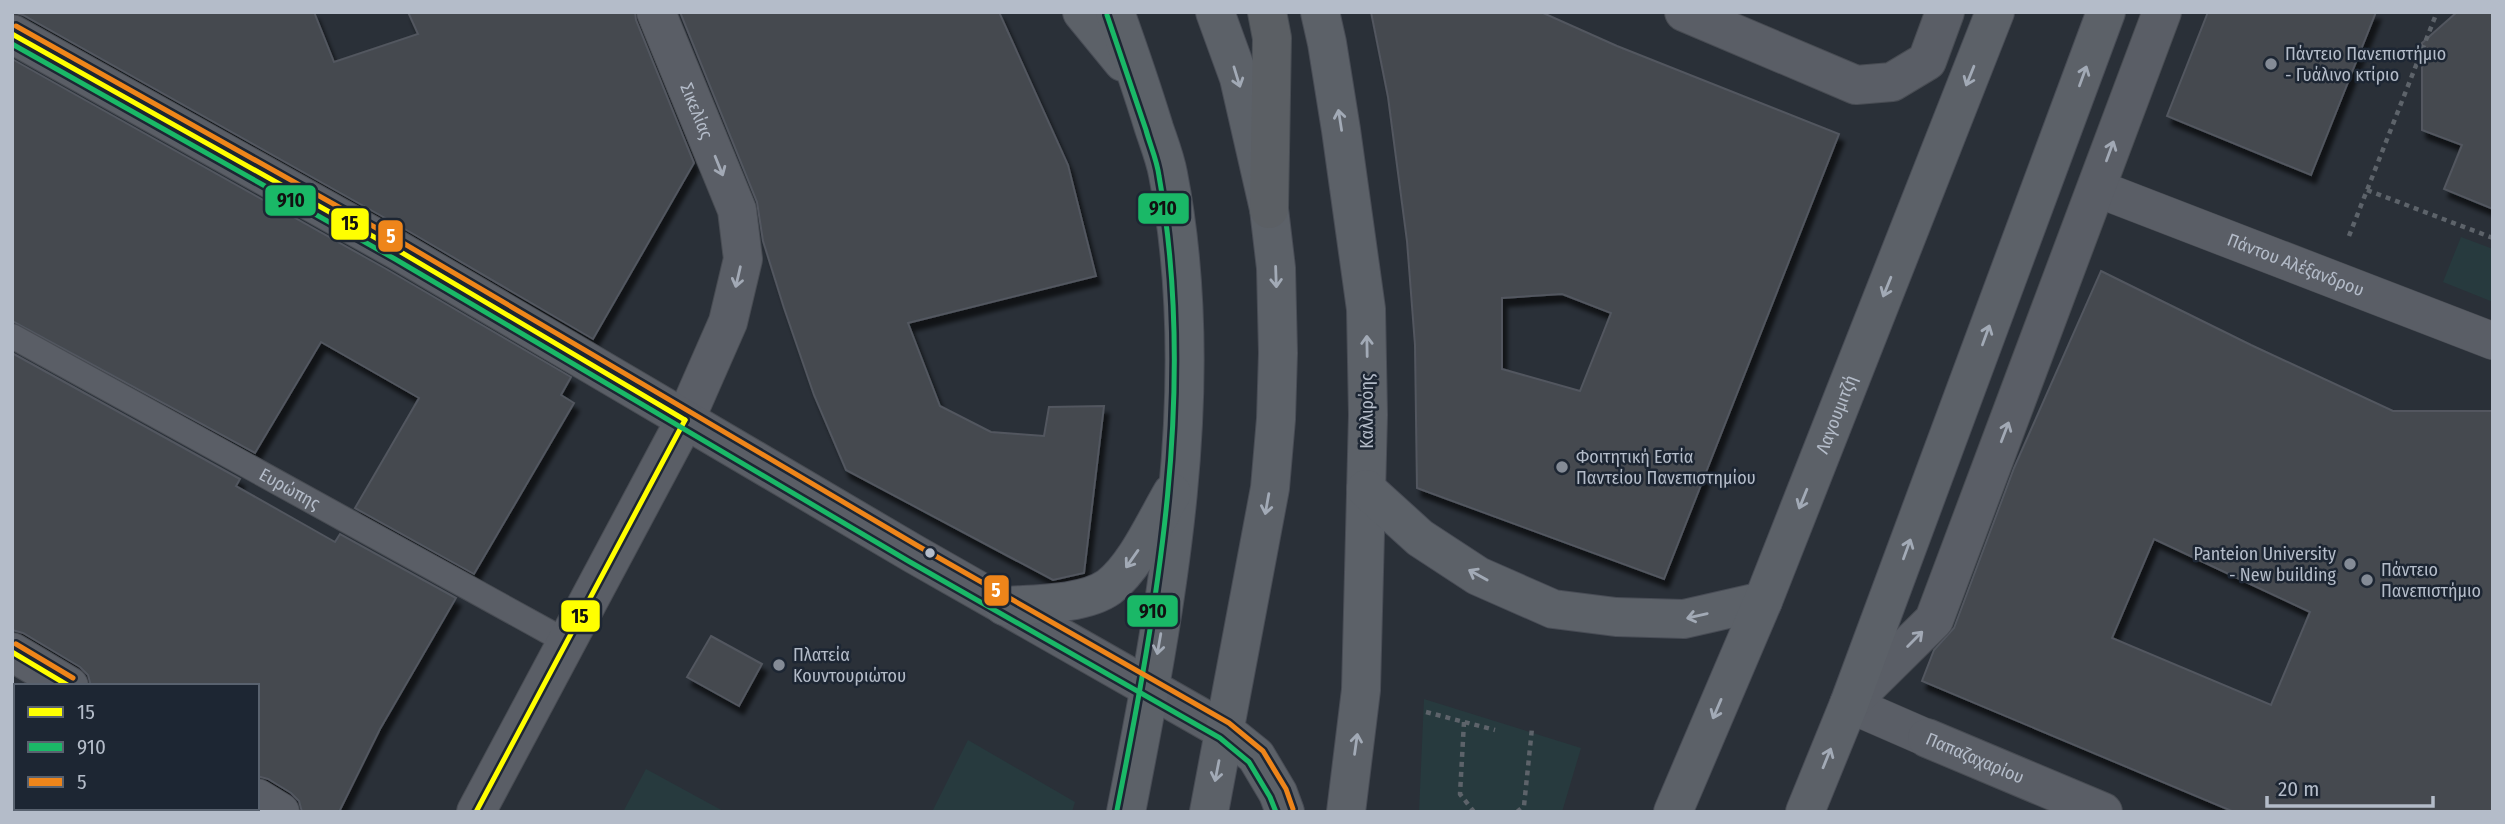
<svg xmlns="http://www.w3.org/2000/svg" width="2505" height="824" font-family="'Fira Sans Condensed',sans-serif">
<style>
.green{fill:#273a3e}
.building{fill:#444950;stroke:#52575f;stroke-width:2;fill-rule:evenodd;filter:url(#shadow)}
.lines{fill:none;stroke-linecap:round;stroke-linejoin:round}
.service-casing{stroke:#484c53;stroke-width:26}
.pedestrian-casing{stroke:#484c53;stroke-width:38}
.minor-casing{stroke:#484c53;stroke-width:40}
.tertiary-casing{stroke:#484c53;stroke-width:40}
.primary-casing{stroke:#484c55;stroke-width:40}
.trunk-casing{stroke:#474c53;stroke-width:40}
.path{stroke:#5d636a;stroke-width:4.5;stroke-dasharray:5 5;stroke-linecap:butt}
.service{stroke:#5a5e66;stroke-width:24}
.pedestrian{stroke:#5a5e66;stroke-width:37}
.minor{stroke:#5a5e66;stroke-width:38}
.tertiary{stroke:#5a5e66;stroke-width:38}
.primary{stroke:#5c6168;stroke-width:38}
.trunk{stroke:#5b5f64;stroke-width:38}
.bus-1-casing{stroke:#1d2633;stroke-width:10}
.bus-2-casing{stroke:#1d2633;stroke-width:10}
.bus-3-casing{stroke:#1d2633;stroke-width:10}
.bus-1{stroke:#ff0;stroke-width:5}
.bus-2{stroke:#1ab867;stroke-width:5}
.bus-3{stroke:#ee851a;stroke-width:5}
.oneway{stroke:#a2aab6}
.oneway2{stroke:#a2a9b5}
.poi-dot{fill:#848b96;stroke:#1d2633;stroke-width:2.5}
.bus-dot{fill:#b4bcc9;stroke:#1d2633;stroke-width:2.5}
.labels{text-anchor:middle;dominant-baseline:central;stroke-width:5;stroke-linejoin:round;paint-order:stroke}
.poi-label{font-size:18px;fill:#b4bcc9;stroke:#1d2633;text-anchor:start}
.street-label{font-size:18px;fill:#b4bcc9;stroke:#1d2633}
.line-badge{stroke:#1d2633;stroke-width:2.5}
.badge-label{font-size:19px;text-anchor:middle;font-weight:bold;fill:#fff}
.pale-badge-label{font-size:19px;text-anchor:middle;font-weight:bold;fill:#111}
</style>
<defs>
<filter id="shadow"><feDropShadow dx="4.5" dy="8" stdDeviation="2" flood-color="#0009"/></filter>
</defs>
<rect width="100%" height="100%" fill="#2a3038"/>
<g class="green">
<polygon points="2461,237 2493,249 2493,302 2443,282"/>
<polygon points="1424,699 1581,748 1562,812 1419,812"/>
<polygon points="968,740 1075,802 1072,812 932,812"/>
<polygon points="646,769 725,812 623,812"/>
</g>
<g class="building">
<polygon points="13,12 314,12 334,62 418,34 408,12 635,12 636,20 694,163 593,339 410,232 23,15"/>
<polygon points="680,12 999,12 1068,165 1096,276 908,323 940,406 991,432 1044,436 1049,407 1104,406 1084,573 1053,580 846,470 814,395 784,308 763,241 757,202"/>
<path d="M 1371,12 L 1541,12 L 1617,46 L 1839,134 L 1664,579 L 1417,488 L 1415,345 L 1407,241 L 1388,97 ZM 1562,294 L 1611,313 L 1580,391 L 1502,369 L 1502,298 Z"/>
<polygon points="2208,12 2376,12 2311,175 2167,116"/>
<polygon points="2457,12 2493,12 2493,209 2444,189 2462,145 2422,130 2422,43"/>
<polygon points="12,59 388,270 571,377 561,395 574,403 474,574 355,508 419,398 321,342 255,453 12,321"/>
<path d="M 2101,271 L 2251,345 L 2393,411 L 2493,411 L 2493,812 L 2234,812 L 1922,681 L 1934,650 L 1954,628 L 2014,468 ZM 2154,539 L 2310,612 L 2271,705 L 2112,638 Z"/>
<polygon points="12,353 240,479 236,486 335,542 340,534 456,598 380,729 339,812 302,812 299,801 291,793 268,779 257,776 257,686 91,686 88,675 80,667 23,633 12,630"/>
<polygon points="711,636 762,664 739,706 687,677"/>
</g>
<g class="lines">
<g class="service-casing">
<g id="service">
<path id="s1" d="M 12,336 L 567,642"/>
</g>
</g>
<g class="pedestrian-casing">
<g id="pedestrian">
<path id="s2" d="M 2096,188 L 2493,341"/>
<polyline points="1849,704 1927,738"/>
</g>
</g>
<g class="minor-casing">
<g id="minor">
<path id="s3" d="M 656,12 L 737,210 L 743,259 L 728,322 L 685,420"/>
<polyline points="1684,12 1856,85 1892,82 1927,61 1945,12"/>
<path id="s4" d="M 1927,738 L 2103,812"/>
</g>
</g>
<g class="tertiary-casing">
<g id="tertiary">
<polyline points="12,34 399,251 914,554 1225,731"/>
<polyline points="12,652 69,686"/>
<polyline points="1849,704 1934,620 2162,12"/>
<polyline points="257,798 280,812"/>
<polyline points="476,812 685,420"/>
</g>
</g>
<g class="primary-casing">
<g id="primary">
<polyline points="1082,12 1123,62"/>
<path d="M 1115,12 C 1129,51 1142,89 1154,128 C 1159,143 1165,158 1168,174 C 1209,386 1167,603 1126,812"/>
<polyline points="1320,12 1327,43 1341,130 1366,309 1368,415 1361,690 1346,812"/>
<polyline points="1366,489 1420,538 1478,576 1553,609 1616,617 1684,619 1763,601"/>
<path d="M 1004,606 C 1034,604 1084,605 1109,587 C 1136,566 1155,522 1172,493"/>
<polyline points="1225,731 1256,756 1278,793 1285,812"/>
<polyline points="1209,812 1270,488 1276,419 1278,353 1276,268 1269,209 1239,78 1215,12"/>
<path id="s5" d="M 1673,812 L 1763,601 L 1995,12"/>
<polyline points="1805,812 1849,704 2106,12"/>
</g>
</g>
<g class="trunk-casing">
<polyline id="trunk" points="1267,12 1272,38 1269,209"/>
</g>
<g class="path">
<polyline points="2367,190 2493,238"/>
<polyline points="2349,236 2437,12"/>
<polyline points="1426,712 1495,730"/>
<polyline points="1464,722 1460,794 1474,812"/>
<polyline points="1517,812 1524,806 1532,728"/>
</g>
<use href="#service" class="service"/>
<use href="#pedestrian" class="pedestrian"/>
<use href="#minor" class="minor"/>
<use href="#tertiary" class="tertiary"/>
<use href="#primary" class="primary"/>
<use href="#trunk" class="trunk"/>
<g class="bus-1-casing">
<g id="bus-1">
<polyline points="12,34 399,251 685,420"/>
<polyline points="12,652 69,686"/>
<polyline points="476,812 685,420"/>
</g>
</g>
<g class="bus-2-casing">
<g id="bus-2">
<path d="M 1107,15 C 1120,53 1133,92 1146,130 C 1150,145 1157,160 1159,176 C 1197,389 1158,601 1117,810"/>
<polyline points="12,44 395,259 910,562 1220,738 1249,762 1270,797 1276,812"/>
</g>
</g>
<g class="bus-3-casing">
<g id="bus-3">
<polyline points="16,26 403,243 918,546 1229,723 1263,751 1286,789 1293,809"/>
<polyline points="16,644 73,678"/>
</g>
</g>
<use href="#bus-1" class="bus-1"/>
<use href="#bus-2" class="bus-2"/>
<use href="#bus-3" class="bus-3"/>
</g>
<defs><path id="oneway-shaft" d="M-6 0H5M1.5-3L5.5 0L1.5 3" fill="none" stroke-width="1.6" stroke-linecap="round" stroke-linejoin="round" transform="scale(1.75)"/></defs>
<g class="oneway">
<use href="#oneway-shaft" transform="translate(1970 76) rotate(112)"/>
<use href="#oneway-shaft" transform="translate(2083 76) rotate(-70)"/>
<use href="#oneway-shaft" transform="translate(1237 77) rotate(73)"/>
<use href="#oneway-shaft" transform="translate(1340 120) rotate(-99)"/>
<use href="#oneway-shaft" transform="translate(1276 277) rotate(88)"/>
<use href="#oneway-shaft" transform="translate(1887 287) rotate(112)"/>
<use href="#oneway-shaft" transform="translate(1986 335) rotate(-70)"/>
<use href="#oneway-shaft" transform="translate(1367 346) rotate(-91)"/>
<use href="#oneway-shaft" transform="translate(1803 499) rotate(112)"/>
<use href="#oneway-shaft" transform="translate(1267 504) rotate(100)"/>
<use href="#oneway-shaft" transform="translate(1907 549) rotate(-70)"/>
<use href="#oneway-shaft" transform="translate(1132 559) rotate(125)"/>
<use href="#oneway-shaft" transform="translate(1478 575) rotate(-151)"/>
<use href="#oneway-shaft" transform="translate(1697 616) rotate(167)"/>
<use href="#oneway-shaft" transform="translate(1159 644) rotate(100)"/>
<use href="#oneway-shaft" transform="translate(1717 709) rotate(113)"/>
<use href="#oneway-shaft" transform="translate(1356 744) rotate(-82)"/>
<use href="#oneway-shaft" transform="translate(1827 758) rotate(-68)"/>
<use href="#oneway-shaft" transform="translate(1217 771) rotate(101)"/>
</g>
<g class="oneway2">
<use href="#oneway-shaft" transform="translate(2110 151) rotate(-70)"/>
<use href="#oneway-shaft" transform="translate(719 166) rotate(68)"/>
<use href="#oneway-shaft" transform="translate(738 277) rotate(103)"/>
<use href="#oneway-shaft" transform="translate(2005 432) rotate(-69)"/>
<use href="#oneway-shaft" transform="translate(1915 639) rotate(-45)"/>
</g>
<g class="poi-dot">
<circle cx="2271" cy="64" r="7"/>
<circle cx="1562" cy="467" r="7"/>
<circle cx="2350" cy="564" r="7"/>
<circle cx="2367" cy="580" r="7"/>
<circle cx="779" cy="665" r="7"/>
</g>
<circle class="bus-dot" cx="930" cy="553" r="6"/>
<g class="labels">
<g class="poi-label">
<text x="2285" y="54">Πάντειο Πανεπιστήμιο<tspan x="2285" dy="21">- Γυάλινο κτίριο</tspan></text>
<text x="1576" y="457">Φοιτητική Εστία<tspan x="1576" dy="21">Παντείου Πανεπιστημίου</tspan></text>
<text x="2336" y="554" text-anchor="end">Panteion University<tspan x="2336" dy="21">- New building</tspan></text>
<text x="2381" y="570">Πάντειο<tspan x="2381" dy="21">Πανεπιστήμιο</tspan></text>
<text x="793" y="655">Πλατεία<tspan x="793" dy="21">Κουντουριώτου</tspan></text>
</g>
<g class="street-label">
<text stroke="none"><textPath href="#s3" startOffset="107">Σικελίας</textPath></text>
<text stroke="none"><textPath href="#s2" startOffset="214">Πάντου Αλέξανδρου</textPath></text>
<text transform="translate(1367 411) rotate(-90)">Καλλιρόης</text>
<text stroke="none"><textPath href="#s5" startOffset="430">Λαγουμιτζή</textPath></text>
<text stroke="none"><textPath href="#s1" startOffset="317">Ευρώπης</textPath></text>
<text stroke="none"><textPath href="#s4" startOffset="52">Παπαζαχαρίου</textPath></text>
</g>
</g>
<g class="line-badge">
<rect x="264" y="184" width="53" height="33" rx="7" fill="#1ab867"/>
<rect x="1137" y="192" width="53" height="33" rx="7" fill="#1ab867"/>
<rect x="330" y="207" width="40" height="34" rx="7" fill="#ff0"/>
<rect x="377" y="219" width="27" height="34" rx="7" fill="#ee851a"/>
<rect x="983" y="574" width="27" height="33" rx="7" fill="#ee851a"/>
<rect x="1126" y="594" width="53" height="34" rx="7" fill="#1ab867"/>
<rect x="560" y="599" width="41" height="34" rx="7" fill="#ff0"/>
</g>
<g class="badge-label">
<text x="391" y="243">5</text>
<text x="996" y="597">5</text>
</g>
<g class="pale-badge-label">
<text x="291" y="207">910</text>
<text x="1163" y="215">910</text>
<text x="350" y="230">15</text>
<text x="1153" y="618">910</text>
<text x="580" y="623">15</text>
</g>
<rect width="2505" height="824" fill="none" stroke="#b4bcc9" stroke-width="28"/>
<rect x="14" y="684" width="245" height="126" fill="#1d2633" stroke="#59626f" stroke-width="2"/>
<rect x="28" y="707" width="35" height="10" fill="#ffff00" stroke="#59626f" stroke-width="2"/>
<text x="77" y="719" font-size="21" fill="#b4bcc9">15</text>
<rect x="28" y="742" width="35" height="10" fill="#1ab867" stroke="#59626f" stroke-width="2"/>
<text x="77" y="754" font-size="21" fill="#b4bcc9">910</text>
<rect x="28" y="777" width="35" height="10" fill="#ee851a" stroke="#59626f" stroke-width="2"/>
<text x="77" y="789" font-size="21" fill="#b4bcc9">5</text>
<path d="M2267 796v10h166v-10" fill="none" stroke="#b4bcc9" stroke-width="3.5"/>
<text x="2278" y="796" font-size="21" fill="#b4bcc9" stroke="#1d2633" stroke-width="5" paint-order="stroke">20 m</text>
</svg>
